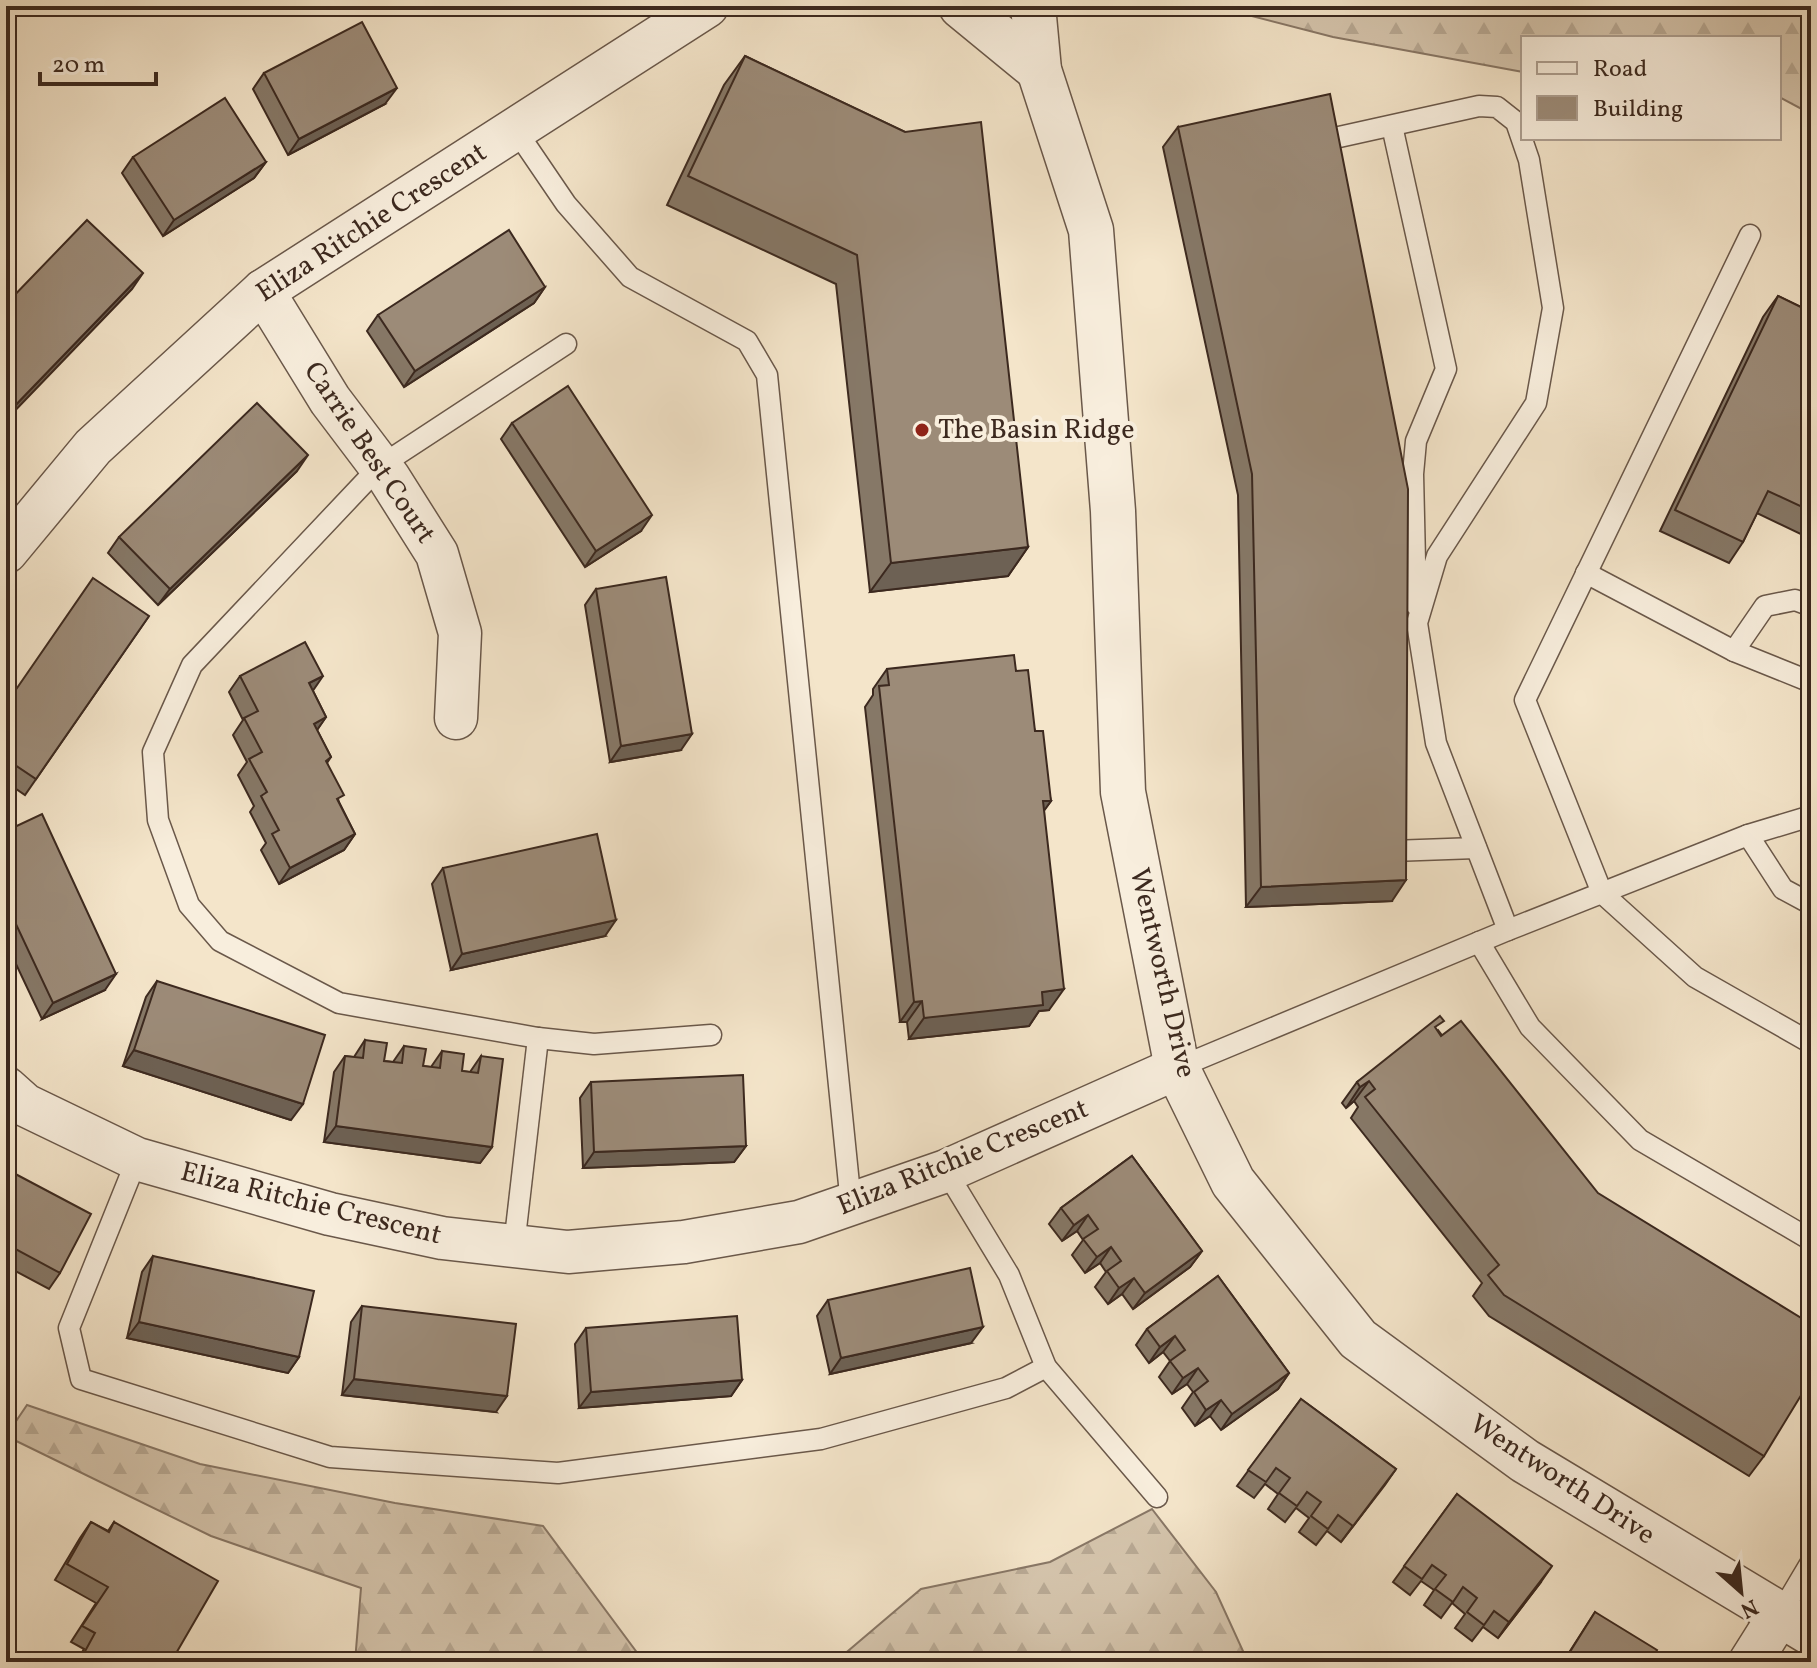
<svg xmlns="http://www.w3.org/2000/svg" width="1817" height="1668" font-family="Vollkorn,serif">
<style>
.forest{fill:url(#forest-firs);stroke:#876;stroke-width:2}
.lines{fill:none;stroke-linecap:round;stroke-linejoin:round}
.service-casing{stroke:#6a584a;stroke-width:23}
.minor-casing{stroke:#6a584a;stroke-width:45}
.tertiary-casing{stroke:#6a584a;stroke-width:47}
.service{stroke:#f8eedd;stroke-width:20}
.minor{stroke:#f8eedd;stroke-width:42}
.tertiary{stroke:#f8eedd;stroke-width:44}
.wall{fill:#867867;stroke:#3c291f;stroke-width:2}
.shaded-wall{fill:#6d6154;stroke:#3c291f;stroke-width:2}
.building{fill:#9c8b78;stroke:#3c291f;stroke-width:2}
.poi-dot{fill:#8f2418;stroke:#f8eedd;stroke-width:3}
.labels{text-anchor:middle;dominant-baseline:central;stroke-width:8;stroke-linejoin:round;paint-order:stroke}
.street-label{font-size:28px;fill:#3c291f;stroke:#f8eedd}
.poi-label{font-size:28px;fill:#3c291f;stroke:#f8eedd;text-anchor:start}
</style>
<defs>
<pattern id="forest-firs" width="22" height="20" patternUnits="userSpaceOnUse" patternTransform="scale(2)"><rect width="22" height="20" fill="#d5c5ad"/><path d="M5 1l3.5 6h-7zM16 11l3.5 6h-7z" fill="#b8a994"/></pattern>
</defs>
<rect width="100%" height="100%" fill="#f4e5ca"/>
<filter id="stains"><feTurbulence type="fractalNoise" baseFrequency=".0025" numOctaves="4"/><feColorMatrix values="0 0 0 0 .2 0 0 0 0 .09 0 0 0 0 .02 0 0 0 .5 -.17"/></filter>
<radialGradient id="worn" r=".72"><stop offset=".6" stop-color="#630" stop-opacity="0"/><stop offset="1" stop-color="#630" stop-opacity=".3"/></radialGradient>
<g class="forest">
<polygon points="1213,6 1811,6 1811,114 1779,97 1779,38 1523,38 1523,72 1333,37"/>
<polygon points="27,1405 200,1464 395,1503 543,1526 644,1662 355,1662 361,1588 211,1536 6,1436"/>
<polygon points="1152,1509 1216,1592 1248,1662 835,1662 921,1589 1050,1562"/>
</g>
<g class="lines">
<g class="service-casing">
<g id="service">
<polyline points="1392,126 1446,369 1416,441 1413,474 1416,605"/>
<polyline points="515,129 566,204 630,277 747,341 767,375 851,1204"/>
<polyline points="1321,141 1479,106 1497,107 1516,122 1529,160 1553,308 1536,403 1437,556 1417,623 1436,743 1508,930"/>
<polyline points="1750,235 1525,700 1602,893 1695,977 1811,1043"/>
<polyline points="566,344 380,466 192,665 153,752 158,820 189,905 220,941 339,1003 538,1038 594,1044 711,1035"/>
<polyline points="1586,573 1734,651 1811,682"/>
<polyline points="1734,651 1765,606 1795,600 1811,606"/>
<polyline points="1748,835 1783,889 1811,904"/>
<polyline points="1392,851 1476,848"/>
<polyline points="1479,942 1530,1027 1640,1140 1811,1240"/>
<polyline points="1177,1068 1508,930 1748,835 1811,816"/>
<polyline points="137,1159 69,1328 81,1379 330,1457 558,1473 821,1439 1006,1388 1046,1367"/>
<polyline points="946,1171 1009,1275 1046,1367 1157,1497"/>
<polyline points="514,1246 538,1038"/>
<polyline points="1779,1616 1811,1562"/>
</g>
</g>
<g class="minor-casing">
<g id="minor">
<polyline points="263,291 330,400 389,478 437,554 460,633 456,718"/>
<polyline points="6,552 93,447 263,291 707,6"/>
<polyline points="6,1088 25,1105 137,1159 330,1214 442,1238 568,1252 684,1242 799,1222 946,1171 1177,1068"/>
<polyline points="1750,1662 1779,1616"/>
</g>
</g>
<g class="tertiary-casing">
<g id="tertiary">
<polyline points="961,6 1039,70"/>
<polyline points="1033,6 1039,70 1091,230 1113,511 1123,792 1177,1068 1233,1182 1358,1339 1525,1461 1811,1633"/>
</g>
</g>
<use href="#service" class="service"/>
<use href="#minor" class="minor"/>
<use href="#tertiary" class="tertiary"/>
</g>
<g class="wall">
<polygon points="745,56 905,132 1028,547 1008,576 870,592 836,284 667,205 724,85"/>
<polygon points="264,73 385,104 288,155 253,89"/>
<polygon points="1178,127 1392,901 1246,907 1238,495 1163,147"/>
<polygon points="133,157 266,162 254,178 163,236 122,173"/>
<polygon points="545,287 534,303 404,387 367,331 378,315"/>
<polygon points="1778,296 1811,312 1811,539 1757,513 1743,542 1729,563 1660,531 1763,317"/>
<polygon points="512,423 641,531 585,567 501,439"/>
<polygon points="297,471 158,605 108,553 119,537"/>
<polygon points="596,589 681,750 610,762 585,605"/>
<polygon points="149,616 25,795 6,782 6,704"/>
<polygon points="887,669 1016,671 1035,731 1051,801 1044,810 1049,1010 1039,1011 1029,1026 909,1039 907,1022 900,1022 865,707 873,695 873,689"/>
<polygon points="240,676 313,691 326,717 317,730 331,757 327,763 339,802 355,834 344,850 279,884 261,850 266,843 250,812 254,806 238,775 247,762 233,735 243,720 229,692"/>
<polygon points="6,831 105,990 42,1019 6,943"/>
<polygon points="443,868 605,936 451,970 432,884"/>
<polygon points="157,981 291,1120 123,1066 146,997"/>
<polygon points="1438,1030 1764,1456 1749,1476 1489,1316 1473,1296 1482,1283 1351,1118 1358,1107 1354,1101 1346,1108 1342,1103 1357,1082"/>
<polygon points="365,1040 384,1061 393,1062 404,1046 423,1066 431,1067 442,1051 462,1071 470,1072 481,1056 492,1147 480,1163 324,1142 334,1072 345,1056 354,1057"/>
<polygon points="591,1082 746,1146 734,1162 583,1168 580,1098"/>
<polygon points="1132,1156 1202,1251 1190,1267 1133,1309 1122,1294 1108,1304 1095,1287 1106,1272 1100,1263 1085,1273 1072,1255 1083,1240 1077,1231 1062,1241 1049,1224 1061,1208"/>
<polygon points="6,1169 60,1273 49,1289 6,1266"/>
<polygon points="153,1256 299,1357 288,1373 127,1338 142,1272"/>
<polygon points="1218,1276 1289,1373 1278,1389 1221,1430 1210,1416 1195,1426 1182,1408 1193,1392 1187,1384 1172,1394 1159,1377 1170,1361 1163,1352 1149,1363 1136,1345 1147,1329"/>
<polygon points="828,1300 971,1343 830,1374 817,1316"/>
<polygon points="362,1306 496,1412 342,1395 351,1322"/>
<polygon points="586,1328 742,1380 731,1396 579,1408 575,1344"/>
<polygon points="1301,1399 1396,1469 1341,1542 1327,1531 1316,1545 1299,1532 1309,1518 1296,1508 1285,1522 1268,1509 1278,1494 1265,1484 1254,1498 1237,1486"/>
<polygon points="1457,1494 1541,1582 1498,1638 1483,1627 1472,1641 1455,1628 1465,1614 1452,1603 1441,1618 1424,1605 1434,1590 1421,1581 1410,1595 1393,1582"/>
<polygon points="91,1522 108,1531 114,1522 171,1662 76,1662 84,1649 71,1642 96,1603 55,1580 80,1538"/>
<polygon points="1595,1612 1650,1662 1563,1662"/>
</g>
<g class="shaded-wall">
<polygon points="397,88 385,104 288,155 299,139"/>
<polygon points="266,162 254,178 163,236 174,220"/>
<polygon points="143,273 132,289 6,420 6,415"/>
<polygon points="545,287 534,303 404,387 415,371"/>
<polygon points="308,455 297,471 158,605 170,589"/>
<polygon points="652,515 641,531 585,567 596,551"/>
<polygon points="1028,547 1008,576 870,592 891,563"/>
<polygon points="323,676 312,692 309,683"/>
<polygon points="326,717 315,733 314,724"/>
<polygon points="692,734 681,750 610,762 621,746"/>
<polygon points="1043,801 1051,801 1036,822"/>
<polygon points="355,834 344,850 279,884 290,868"/>
<polygon points="1406,880 1392,901 1246,907 1261,887"/>
<polygon points="616,920 605,936 451,970 462,954"/>
<polygon points="116,974 105,990 42,1019 53,1003"/>
<polygon points="1064,989 1049,1010 1039,1011 1029,1026 909,1039 924,1018 1042,992"/>
<polygon points="922,1001 907,1022 900,1022 914,1002"/>
<polygon points="134,1050 303,1104 291,1120 123,1066"/>
<polygon points="1369,1081 1354,1101 1346,1108 1360,1087"/>
<polygon points="336,1126 492,1147 480,1163 324,1142"/>
<polygon points="746,1146 734,1162 583,1168 594,1152"/>
<polygon points="1088,1215 1077,1231 1062,1241 1074,1225"/>
<polygon points="1111,1247 1100,1263 1085,1273 1097,1257"/>
<polygon points="1202,1251 1190,1267 1133,1309 1145,1293"/>
<polygon points="1134,1278 1122,1294 1108,1304 1119,1288"/>
<polygon points="139,1322 299,1357 288,1373 127,1338"/>
<polygon points="983,1327 971,1343 830,1374 841,1358"/>
<polygon points="1175,1336 1163,1352 1149,1363 1160,1347"/>
<polygon points="1198,1368 1187,1384 1172,1394 1183,1378"/>
<polygon points="1289,1373 1278,1389 1221,1430 1232,1414"/>
<polygon points="354,1379 507,1396 496,1412 342,1395"/>
<polygon points="742,1380 731,1396 579,1408 591,1392"/>
<polygon points="1221,1400 1210,1416 1195,1426 1206,1410"/>
<polygon points="1396,1469 1385,1485 1341,1542 1353,1526"/>
<polygon points="1552,1566 1541,1582 1498,1638 1509,1622"/>
</g>
<g class="building">
<polygon points="6,6 16,6 8,46 6,46"/>
<polygon points="362,22 397,88 299,139 264,73"/>
<polygon points="745,56 905,132 981,122 1028,547 891,563 857,255 688,176"/>
<polygon points="1330,94 1408,489 1406,880 1261,887 1252,474 1178,127"/>
<polygon points="225,98 266,162 174,220 133,157"/>
<polygon points="87,220 143,273 6,415 6,304"/>
<polygon points="509,230 545,287 415,371 378,315"/>
<polygon points="1778,296 1811,312 1811,511 1768,491 1743,542 1675,510"/>
<polygon points="568,386 652,515 596,551 512,423"/>
<polygon points="257,403 308,455 170,589 119,537"/>
<polygon points="666,577 692,734 621,746 596,589"/>
<polygon points="93,578 149,616 36,779 6,759 6,704"/>
<polygon points="305,642 323,676 309,683 326,717 314,724 331,757 326,761 344,795 337,799 355,834 290,868 272,834 279,830 261,796 267,792 249,759 262,752 244,718 258,711 240,676"/>
<polygon points="1014,655 1016,671 1028,670 1035,731 1043,731 1051,801 1043,801 1064,989 1042,992 1043,1005 924,1018 922,1001 914,1002 879,686 889,685 887,669"/>
<polygon points="42,814 116,974 53,1003 6,903 6,831"/>
<polygon points="597,834 616,920 462,954 443,868"/>
<polygon points="157,981 325,1035 303,1104 134,1050"/>
<polygon points="1440,1016 1444,1021 1435,1027 1441,1036 1461,1021 1598,1193 1811,1324 1811,1379 1764,1456 1504,1295 1488,1275 1499,1265 1365,1097 1375,1089 1369,1081 1360,1087 1357,1082"/>
<polygon points="365,1040 387,1043 384,1061 402,1063 404,1046 426,1049 423,1066 440,1068 442,1051 464,1054 462,1071 478,1073 481,1056 503,1059 492,1147 336,1126 345,1056 363,1058"/>
<polygon points="743,1075 746,1146 594,1152 591,1082"/>
<polygon points="1132,1156 1202,1251 1145,1293 1134,1278 1119,1288 1107,1271 1121,1261 1111,1247 1097,1257 1083,1239 1098,1229 1088,1215 1074,1225 1061,1208"/>
<polygon points="6,1169 91,1214 60,1273 6,1244"/>
<polygon points="153,1256 314,1291 299,1357 139,1322"/>
<polygon points="970,1268 983,1327 841,1358 828,1300"/>
<polygon points="1218,1276 1289,1373 1232,1414 1221,1400 1206,1410 1194,1392 1208,1381 1198,1368 1183,1378 1170,1361 1185,1350 1175,1336 1160,1347 1147,1329"/>
<polygon points="362,1306 516,1324 507,1396 354,1379"/>
<polygon points="737,1316 742,1380 591,1392 586,1328"/>
<polygon points="1301,1399 1396,1469 1353,1526 1338,1515 1328,1529 1311,1516 1321,1502 1307,1492 1297,1506 1279,1493 1290,1478 1276,1468 1266,1482 1248,1470"/>
<polygon points="1457,1494 1552,1566 1509,1622 1494,1611 1484,1625 1467,1612 1477,1598 1463,1587 1453,1602 1435,1589 1446,1575 1432,1565 1422,1579 1404,1566"/>
<polygon points="91,1522 109,1532 114,1522 218,1581 171,1662 95,1662 83,1655 95,1633 82,1626 108,1587 67,1564"/>
<polygon points="1595,1612 1657,1650 1650,1662 1577,1662 1568,1655"/>
</g>
<circle class="poi-dot" cx="922" cy="430" r="8"/>
<g class="labels">
<g class="street-label">
<text transform="translate(372 223) rotate(-33)">Eliza Ritchie Crescent</text>
<text transform="translate(369 453) rotate(56)">Carrie Best Court</text>
<text transform="translate(1162 973) rotate(77)">Wentworth Drive</text>
<text transform="translate(963 1158) rotate(-22)">Eliza Ritchie Crescent</text>
<text transform="translate(311 1204) rotate(14)">Eliza Ritchie Crescent</text>
<text transform="translate(1562 1480) rotate(33)">Wentworth Drive</text>
</g>
<g class="poi-label">
<text x="938" y="430">The Basin Ridge</text>
</g>
</g>
<rect width="1817" height="1668" fill="none" stroke="#f4e5ca" stroke-width="32"/>
<rect x="8" y="8" width="1801" height="1652" fill="none" stroke="#3c291f" stroke-width="4"/>
<rect x="16" y="16" width="1785" height="1636" fill="none" stroke="#3c291f" stroke-width="2"/>
<rect x="1521" y="36" width="260" height="104" fill="#f8eedd" stroke="#ad9f91" stroke-width="2"/>
<rect x="1537" y="62" width="40" height="12" fill="#f8eedd" stroke="#ad9f91" stroke-width="2"/>
<text x="1593" y="76" font-size="24" fill="#3c291f">Road</text>
<rect x="1537" y="96" width="40" height="24" fill="#9c8b78" stroke="#ad9f91" stroke-width="2"/>
<text x="1593" y="116" font-size="24" fill="#3c291f">Building</text>
<g transform="translate(1741 1592) rotate(153)" stroke="#f8eedd" stroke-width="6" paint-order="stroke">
<path d="M0-6L14 30L0 20L-14 30Z" fill="#3c291f"/>
<text y="-12" font-size="22" font-weight="bold" text-anchor="middle" fill="#3c291f">N</text>
</g>
<path d="M40 72v12h116v-12" fill="none" stroke="#3c291f" stroke-width="4"/>
<text x="52" y="72" font-size="24" fill="#3c291f" stroke="#f8eedd" stroke-width="6" paint-order="stroke">20 m</text>
<rect width="100%" height="100%" filter="url(#stains)"/>
<rect width="100%" height="100%" fill="url(#worn)"/>
</svg>
